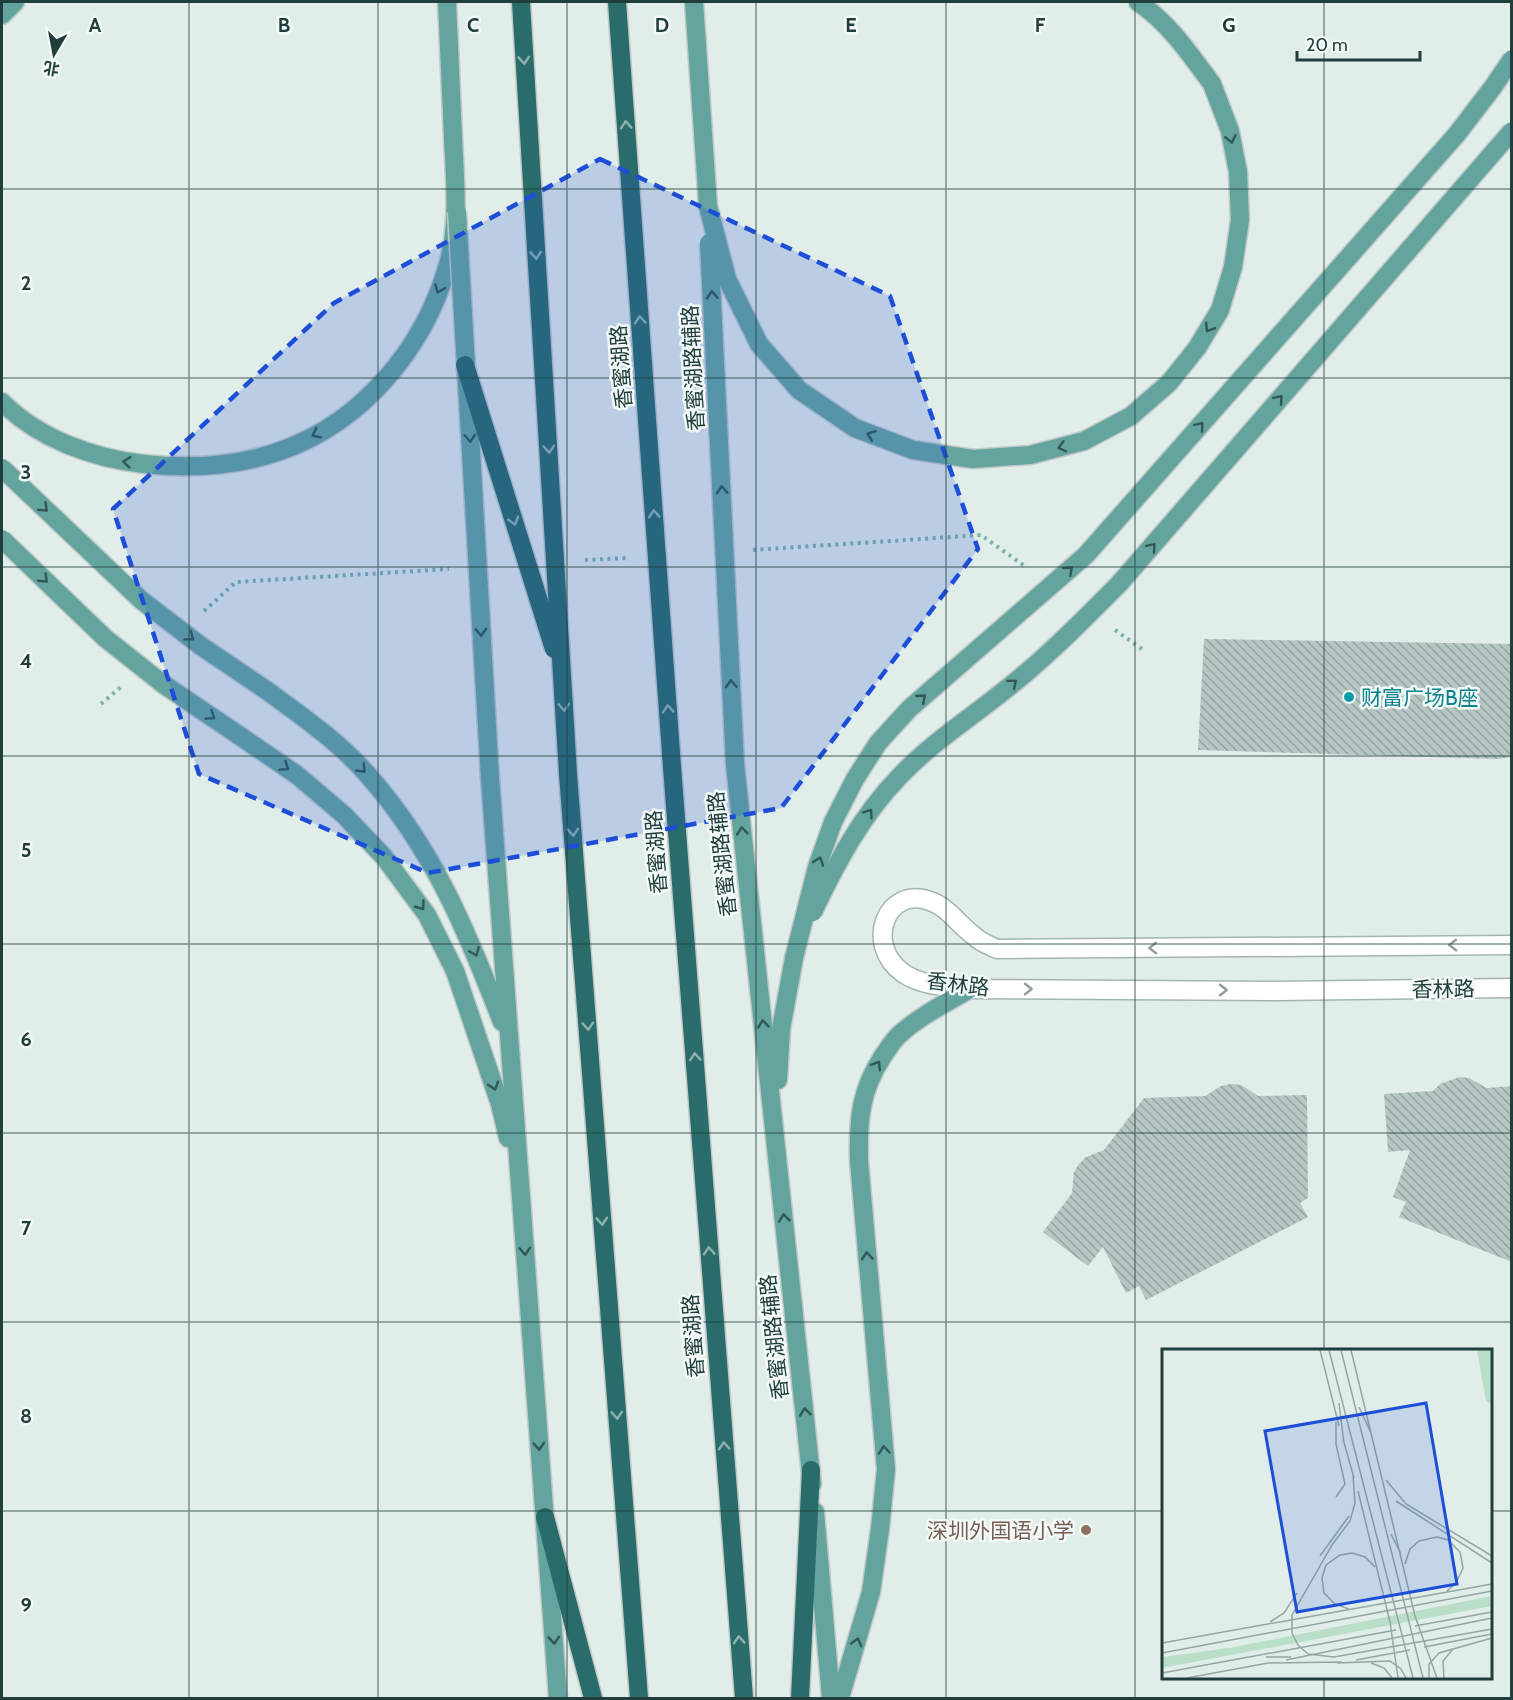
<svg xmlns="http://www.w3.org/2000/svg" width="1513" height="1700" font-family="Cabin,'Noto Sans SC',sans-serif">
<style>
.building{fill:url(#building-back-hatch)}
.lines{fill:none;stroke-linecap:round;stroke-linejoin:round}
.minor-casing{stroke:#a3b5b1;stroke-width:21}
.major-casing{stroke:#c1c9c8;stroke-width:21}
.highway-casing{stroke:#c1c9c8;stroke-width:21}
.path{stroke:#7fb2aa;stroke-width:4;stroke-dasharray:3 4.5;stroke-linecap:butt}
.minor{stroke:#fff;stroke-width:18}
.major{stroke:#63a59e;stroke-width:18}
.highway{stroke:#2a6c69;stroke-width:18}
.major-bridge-casing{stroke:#c1c9c8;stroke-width:21;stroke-linecap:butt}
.highway-bridge-casing{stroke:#c1c9c8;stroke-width:21;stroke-linecap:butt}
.major-bridge{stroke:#63a59e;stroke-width:18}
.highway-bridge{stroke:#2a6c69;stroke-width:18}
.oneway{stroke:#8eb2b0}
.oneway2{stroke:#315854}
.oneway3{stroke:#909e9d}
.marked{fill:#1d4ed8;fill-opacity:0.2;stroke:#1d4ed8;stroke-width:4.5;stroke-dasharray:12 8;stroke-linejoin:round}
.grid{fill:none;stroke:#203e3b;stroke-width:1.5;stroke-opacity:0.55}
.culture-dot{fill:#0f9aa8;stroke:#f2f9f6;stroke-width:2}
.education-dot{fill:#8d6e63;stroke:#f2f9f6;stroke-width:2}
.labels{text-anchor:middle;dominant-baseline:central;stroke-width:5;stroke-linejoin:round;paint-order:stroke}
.street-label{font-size:21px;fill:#203e3b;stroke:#f2f9f6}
.culture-label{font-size:21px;fill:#0d838f;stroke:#f2f9f6;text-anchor:start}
.education-label{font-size:21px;fill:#785e54;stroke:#f2f9f6;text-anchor:end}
.inset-road{fill:none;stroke:#94a7a3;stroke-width:1.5}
.view{fill:#1d4ed8;fill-opacity:0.15;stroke:#1d4ed8;stroke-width:3}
.inset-edge{fill:none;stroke:#203e3b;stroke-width:3}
.grid-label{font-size:20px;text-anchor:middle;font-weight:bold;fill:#203e3b;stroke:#f2f9f6;stroke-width:5;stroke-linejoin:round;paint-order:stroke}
</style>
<defs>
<pattern id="building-back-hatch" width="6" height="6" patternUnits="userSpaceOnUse" patternTransform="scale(1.5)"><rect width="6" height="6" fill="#b6c7c3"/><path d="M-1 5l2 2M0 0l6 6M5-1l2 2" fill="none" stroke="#94a3a0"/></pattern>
</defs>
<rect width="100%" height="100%" fill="#e1ede9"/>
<g class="building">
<polygon points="1204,639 1512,644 1512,757 1497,759 1198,750"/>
<polygon points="1459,1077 1469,1078 1487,1088 1512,1086 1512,1262 1399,1217 1406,1202 1393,1197 1410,1150 1388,1152 1384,1094 1433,1091 1440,1084"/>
<polygon points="1231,1084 1241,1085 1258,1096 1307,1095 1308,1198 1300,1203 1308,1217 1146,1300 1139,1286 1126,1293 1103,1247 1088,1266 1043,1232 1072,1193 1074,1172 1079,1164 1086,1157 1104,1150 1144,1098 1205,1096 1221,1086"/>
</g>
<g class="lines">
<g class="minor-casing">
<path id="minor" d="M 1512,945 L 997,949 C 988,945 980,942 973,935 C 958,924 948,907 930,901 C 887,885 863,944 903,973 C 922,986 948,987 970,989 L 1276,991 L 1512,988"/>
</g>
<g class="major-casing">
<g id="major">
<polyline points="694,2 708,206"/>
<path d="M 1138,2 C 1169,23 1190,54 1212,84"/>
<polyline points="2,15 15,2"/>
<path d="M 2,402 C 39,439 92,458 144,464 C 190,469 239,466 283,450 C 363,421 423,349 447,268 C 460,226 455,181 453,137 C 451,92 449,47 447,2"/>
<path d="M 269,692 C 303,717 339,742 367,774 C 433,848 467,931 502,1022"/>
<polyline points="237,734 297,775 344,815 384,857 427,915 455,971 500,1104 508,1138"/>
<polyline points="735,764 812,1484"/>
<polyline points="490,778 558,1698"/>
<polyline points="778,1080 781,1029 794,958"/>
<polyline points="815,1512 831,1698"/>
<path d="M 840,1698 L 871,1592 L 880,1529 L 886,1469 L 859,1161 C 858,1120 860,1091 883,1056 C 888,1049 893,1040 900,1034 C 920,1016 946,1003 970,989"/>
</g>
</g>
<g class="highway-casing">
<g id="highway">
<polyline points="672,767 744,1698"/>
<polyline points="568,774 639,1698"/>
<polyline points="545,1517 593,1698"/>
<polyline points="800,1698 811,1470"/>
</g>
</g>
<g class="path">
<polyline points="753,550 981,535 1026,567"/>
<polyline points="585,560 626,558"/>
<polyline points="204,611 236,582 449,569"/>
<polyline points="1115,630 1142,649"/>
<polyline points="101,704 121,687"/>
</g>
<use href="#minor" class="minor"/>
<use href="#major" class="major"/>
<use href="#highway" class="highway"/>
<g class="major-bridge-casing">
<g id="major-bridge">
<polyline points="708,206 727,279 759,344 799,390 855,428 913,450 973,459 1030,455 1084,441 1131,416 1169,383 1197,348 1220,310 1233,267 1240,220 1238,172 1230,131 1212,84"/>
<polyline points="457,212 490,778"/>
<polyline points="709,243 735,764"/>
<polyline points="2,468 141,600 201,646 269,692"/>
<polyline points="2,539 105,638 163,684 237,734"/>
<path d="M 813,912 C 836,864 861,816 899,777 C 930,744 969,719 1005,690 C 1046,658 1082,621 1119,584 L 1512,131"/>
<polyline points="794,958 817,867 833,822 855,779 878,743 909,709 1086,555 1457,134 1493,87 1512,59"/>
</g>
</g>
<g class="highway-bridge-casing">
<g id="highway-bridge">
<polyline points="521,2 568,774"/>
<polyline points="617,2 672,767"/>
<polyline points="465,365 554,649"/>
</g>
</g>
<use href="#major-bridge" class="major-bridge"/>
<use href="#highway-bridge" class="highway-bridge"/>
</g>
<defs><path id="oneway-chevron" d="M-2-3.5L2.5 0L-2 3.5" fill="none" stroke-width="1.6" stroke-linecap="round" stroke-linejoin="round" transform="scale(1.5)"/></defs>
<g class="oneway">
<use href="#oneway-chevron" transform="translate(524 60) rotate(86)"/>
<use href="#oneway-chevron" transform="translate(626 125) rotate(-94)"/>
<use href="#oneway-chevron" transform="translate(536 255) rotate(86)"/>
<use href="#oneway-chevron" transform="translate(640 320) rotate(-94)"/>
<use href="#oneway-chevron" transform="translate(549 449) rotate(86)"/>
<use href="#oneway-chevron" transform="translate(654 514) rotate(-94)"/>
<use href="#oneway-chevron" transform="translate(514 521) rotate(73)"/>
<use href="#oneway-chevron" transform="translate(564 707) rotate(87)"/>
<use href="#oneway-chevron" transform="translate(668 709) rotate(-94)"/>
<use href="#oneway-chevron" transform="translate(573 832) rotate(86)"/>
<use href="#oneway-chevron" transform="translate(588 1026) rotate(86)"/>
<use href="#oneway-chevron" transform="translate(695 1057) rotate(-94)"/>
<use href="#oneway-chevron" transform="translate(602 1221) rotate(86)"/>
<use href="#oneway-chevron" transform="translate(709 1251) rotate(-94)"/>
<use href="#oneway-chevron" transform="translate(617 1415) rotate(86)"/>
<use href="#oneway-chevron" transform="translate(724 1446) rotate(-94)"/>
<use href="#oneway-chevron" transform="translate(739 1640) rotate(-94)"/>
</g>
<g class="oneway2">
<use href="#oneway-chevron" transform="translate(1231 139) rotate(78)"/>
<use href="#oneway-chevron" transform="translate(439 289) rotate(111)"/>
<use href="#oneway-chevron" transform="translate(712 295) rotate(-93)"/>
<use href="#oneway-chevron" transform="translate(1209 328) rotate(122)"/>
<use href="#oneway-chevron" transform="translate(1279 399) rotate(-49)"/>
<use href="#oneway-chevron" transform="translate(1200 426) rotate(-49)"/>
<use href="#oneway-chevron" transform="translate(316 434) rotate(154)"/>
<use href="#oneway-chevron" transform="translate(871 435) rotate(-159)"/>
<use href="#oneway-chevron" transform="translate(470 438) rotate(87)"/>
<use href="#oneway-chevron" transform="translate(1062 447) rotate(165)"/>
<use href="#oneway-chevron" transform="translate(127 462) rotate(-174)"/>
<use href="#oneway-chevron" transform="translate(722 490) rotate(-93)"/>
<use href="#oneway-chevron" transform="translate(44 508) rotate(44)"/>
<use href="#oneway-chevron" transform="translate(1152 547) rotate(-49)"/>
<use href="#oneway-chevron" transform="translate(1069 570) rotate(-42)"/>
<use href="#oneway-chevron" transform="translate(44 579) rotate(44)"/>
<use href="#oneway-chevron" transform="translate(481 632) rotate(87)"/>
<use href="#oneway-chevron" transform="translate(190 637) rotate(37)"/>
<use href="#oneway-chevron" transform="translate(1013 683) rotate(-40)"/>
<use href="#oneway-chevron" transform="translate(731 684) rotate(-93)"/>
<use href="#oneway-chevron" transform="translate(922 698) rotate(-41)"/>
<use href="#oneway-chevron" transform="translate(211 716) rotate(34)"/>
<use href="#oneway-chevron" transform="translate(285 767) rotate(34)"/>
<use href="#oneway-chevron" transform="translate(362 769) rotate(46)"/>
<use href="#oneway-chevron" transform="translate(869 813) rotate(-54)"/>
<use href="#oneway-chevron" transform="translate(742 831) rotate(-96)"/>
<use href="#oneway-chevron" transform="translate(819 861) rotate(-71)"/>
<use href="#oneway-chevron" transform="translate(421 906) rotate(53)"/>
<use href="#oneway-chevron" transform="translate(475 952) rotate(67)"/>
<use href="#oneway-chevron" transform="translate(763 1024) rotate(-96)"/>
<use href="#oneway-chevron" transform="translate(877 1065) rotate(-58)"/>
<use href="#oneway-chevron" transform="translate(494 1086) rotate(72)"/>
<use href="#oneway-chevron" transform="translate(784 1218) rotate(-96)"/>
<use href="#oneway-chevron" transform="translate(525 1251) rotate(86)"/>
<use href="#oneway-chevron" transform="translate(867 1256) rotate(-95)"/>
<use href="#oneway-chevron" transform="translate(805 1412) rotate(-96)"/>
<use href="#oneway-chevron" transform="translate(539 1446) rotate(86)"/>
<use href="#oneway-chevron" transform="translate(884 1450) rotate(-95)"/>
<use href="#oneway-chevron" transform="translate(554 1640) rotate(86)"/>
<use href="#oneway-chevron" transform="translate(857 1642) rotate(-74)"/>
</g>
<g class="oneway3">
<use href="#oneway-chevron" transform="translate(1453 945) rotate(179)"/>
<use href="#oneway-chevron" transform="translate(1153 948) rotate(179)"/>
<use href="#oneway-chevron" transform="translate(1028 989)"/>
<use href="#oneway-chevron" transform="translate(1223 990)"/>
</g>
<path class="marked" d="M 600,159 L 890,296 L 978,549 L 781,808 L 428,873 L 199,774 L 113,509 L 334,303 Z"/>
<path class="grid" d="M 189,2 L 189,1698M 378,2 L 378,1698M 567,2 L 567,1698M 756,2 L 756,1698M 946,2 L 946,1698M 1135,2 L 1135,1698M 1324,2 L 1324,1350M 2,189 L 1512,189M 2,378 L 1512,378M 2,567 L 1512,567M 2,756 L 1512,756M 2,944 L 1512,944M 2,1133 L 1512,1133M 2,1322 L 1512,1322M 2,1511 L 1164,1511M 1490,1511 L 1512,1511M 1324,1678 L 1324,1698"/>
<circle class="culture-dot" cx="1349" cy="697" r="6"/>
<circle class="education-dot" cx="1086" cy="1530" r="6"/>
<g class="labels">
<g class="street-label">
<text transform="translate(621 367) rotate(-94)">香蜜湖路</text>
<text transform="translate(693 368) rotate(-93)">香蜜湖路辅路</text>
<text transform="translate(656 852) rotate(-94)">香蜜湖路</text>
<text transform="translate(722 854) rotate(-96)">香蜜湖路辅路</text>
<text transform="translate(958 984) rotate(7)">香林路</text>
<text transform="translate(1443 989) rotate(-1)">香林路</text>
<text transform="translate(693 1336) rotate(-94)">香蜜湖路</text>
<text transform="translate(774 1337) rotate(-96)">香蜜湖路辅路</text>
</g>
<g class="culture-label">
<text x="1361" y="697">财富广场B座</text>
</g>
<g class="education-label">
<text x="1074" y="1530">深圳外国语小学</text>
</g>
</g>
<g transform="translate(1162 1349)">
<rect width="330" height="330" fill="#e1ede9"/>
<path d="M 330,247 L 330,257 L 0,319 L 0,308 L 67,299 Z" fill="#b9dfc9"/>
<path d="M 315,1 L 330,1 L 330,56 L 324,52 Z" fill="#b9dfc9"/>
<path class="inset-road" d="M 158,1 L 177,77M 167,1 L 251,329M 179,1 L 261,329M 189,1 L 253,267 L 275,329M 177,54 L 182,94M 197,58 L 209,84M 181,90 L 192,129M 191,126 L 193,154 L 188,172 L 170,196 L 130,266 L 130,284 L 136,296 L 146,305 L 172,308 L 330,280M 224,131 L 244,155 L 330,207M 196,142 L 228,273 L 236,329M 174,148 L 183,135 L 174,95 L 174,73M 234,152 L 330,214M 229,185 L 239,205M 158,207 L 187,167M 243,215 L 248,200 L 257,192 L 275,188 L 286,191 L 298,203 L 301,219 L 294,234 L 285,242M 187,260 L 173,255 L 162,244 L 160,229 L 164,216 L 178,206 L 190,204 L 203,208 L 213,218M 108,273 L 122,264 L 135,244M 253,277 L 330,263M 0,294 L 330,235M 262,298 L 330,285M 0,304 L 330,242M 104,308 L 129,308M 124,311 L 330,269M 194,311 L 248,301M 175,314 L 228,312 L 239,320 L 244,329M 209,314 L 222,319 L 230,329M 0,324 L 234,281M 25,329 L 106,314 L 180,313M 267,329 L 267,315 L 277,304 L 330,289M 282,329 L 281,312 L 291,300"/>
<path class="view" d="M 264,54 L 295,235 L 135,263 L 103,82 Z"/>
<rect width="330" height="330" class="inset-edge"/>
</g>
<g class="grid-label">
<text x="95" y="32">A</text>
<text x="284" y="32">B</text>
<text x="473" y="32">C</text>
<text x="662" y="32">D</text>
<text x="851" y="32">E</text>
<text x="1040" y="32">F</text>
<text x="1229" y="32">G</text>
<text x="26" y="290">2</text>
<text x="26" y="479">3</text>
<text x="26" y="668">4</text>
<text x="26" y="857">5</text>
<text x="26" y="1046">6</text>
<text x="26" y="1235">7</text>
<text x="26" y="1423">8</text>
<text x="26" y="1612">9</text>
</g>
<rect width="1513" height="1700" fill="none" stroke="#203e3b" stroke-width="6"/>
<g transform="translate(54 54) rotate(190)" stroke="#f2f9f6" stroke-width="4.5" paint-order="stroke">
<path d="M0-4.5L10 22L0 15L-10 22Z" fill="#203e3b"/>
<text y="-9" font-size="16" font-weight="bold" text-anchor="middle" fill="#203e3b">北</text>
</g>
<path d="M1297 51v9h123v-9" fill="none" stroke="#203e3b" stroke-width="3"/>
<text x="1306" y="51" font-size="18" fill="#203e3b" stroke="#f2f9f6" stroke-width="4.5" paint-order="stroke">20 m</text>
</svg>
